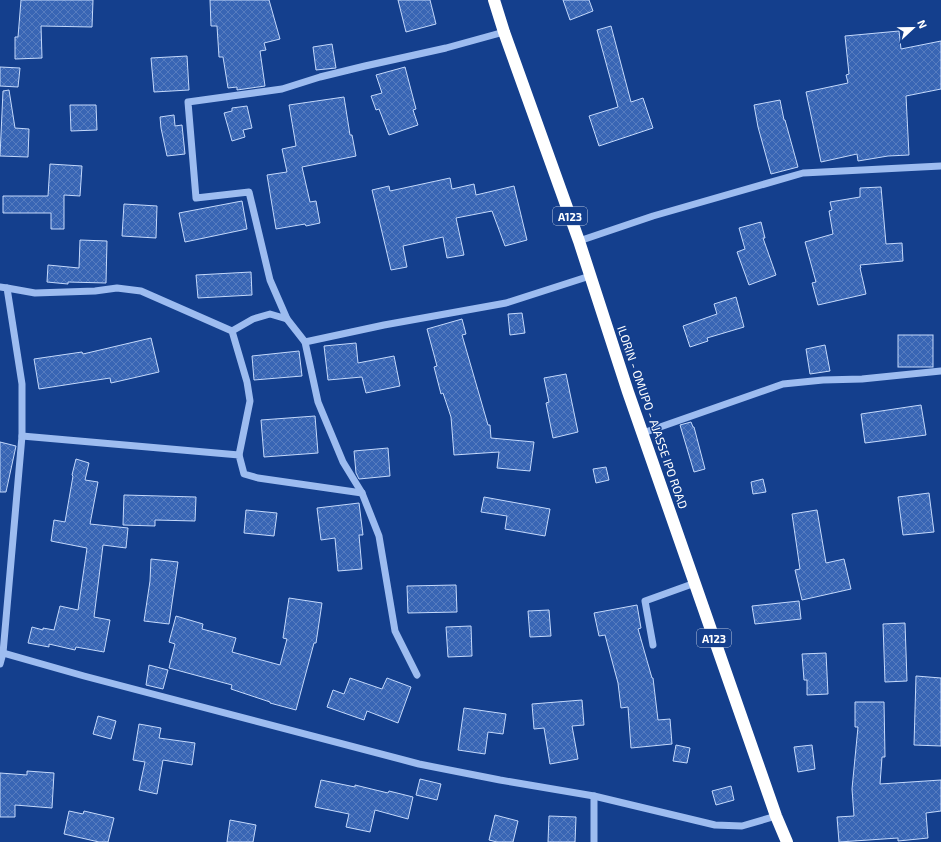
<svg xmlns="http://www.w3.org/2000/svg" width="941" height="842" font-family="'Exo 2',sans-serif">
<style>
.building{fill:url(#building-cross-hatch);stroke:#c4d9fc}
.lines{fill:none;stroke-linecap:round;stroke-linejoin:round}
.minor{stroke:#9dbcf0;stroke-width:7}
.highway{stroke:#fff;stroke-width:12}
.labels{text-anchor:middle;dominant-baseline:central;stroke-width:3;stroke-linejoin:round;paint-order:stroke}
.shield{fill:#143f8d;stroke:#b8c5dd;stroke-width:1}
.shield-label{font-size:11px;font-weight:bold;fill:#fff}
.street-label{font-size:12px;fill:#fff;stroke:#143f8d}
</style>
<defs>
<pattern id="building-cross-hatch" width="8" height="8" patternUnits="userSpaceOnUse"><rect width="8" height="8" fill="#3865b4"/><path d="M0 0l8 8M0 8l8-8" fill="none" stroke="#567cbf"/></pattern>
</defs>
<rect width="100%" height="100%" fill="#143f8d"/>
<g class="building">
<polygon points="21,0 93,0 92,27 41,26 42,58 15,59 15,37 18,37"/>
<polygon points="210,0 269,0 280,39 264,43 266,50 260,51 265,86 237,90 237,87 228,88 223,57 219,57 217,26 211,26"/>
<polygon points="398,0 430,0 436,24 406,32"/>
<polygon points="563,0 589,0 593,11 570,20"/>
<polygon points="611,26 631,102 643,98 653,128 599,146 589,116 618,107 597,30"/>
<polygon points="899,31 901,49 941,41 941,89 906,96 909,155 888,156 858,161 857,154 821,162 806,92 848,83 846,75 849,74 845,36"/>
<polygon points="332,44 336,68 316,70 313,47"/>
<polygon points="187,56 189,90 154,92 151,58"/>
<polygon points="0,67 20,68 18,87 0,86"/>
<polygon points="405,67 416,109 413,110 418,125 389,135 379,109 376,110 371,96 382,93 376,75"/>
<polygon points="9,90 15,128 29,129 28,157 0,156 3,91"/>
<polygon points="344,97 350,135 352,135 356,156 302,167 310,202 316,201 320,223 306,226 305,224 276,229 267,175 287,172 282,149 296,146 289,105"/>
<polygon points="780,100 784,120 785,120 798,167 771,174 758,127 754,105"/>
<polygon points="70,105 96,105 97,130 71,131"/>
<polygon points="247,106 252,128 243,130 245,137 232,141 224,113 232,111 232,108"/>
<polygon points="174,115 175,126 182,125 185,154 167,156 161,128 160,117"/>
<polygon points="50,164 82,166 80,196 64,195 64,229 51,229 51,213 3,213 3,196 48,196"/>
<polygon points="450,178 452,189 474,184 476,195 514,186 527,240 505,246 492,211 456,218 464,255 447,258 443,237 403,246 407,267 391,270 372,190 389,186 390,191"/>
<polygon points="881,187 886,244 902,243 903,261 860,265 861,268 860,268 866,294 818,305 812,283 816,282 805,242 833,234 829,211 832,210 830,202 860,197 860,188"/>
<polygon points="242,201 247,229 185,242 179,213"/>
<polygon points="124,204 157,206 156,238 122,236"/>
<polygon points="761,222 765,238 763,238 776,275 749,285 737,252 745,249 739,228"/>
<polygon points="80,240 107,241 106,283 68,282 68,284 47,282 48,265 79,268"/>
<polygon points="251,272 252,295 198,298 196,275"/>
<polygon points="736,297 744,327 707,338 708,341 690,347 683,326 717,314 714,304"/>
<polygon points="522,313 525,333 510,335 508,314"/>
<polygon points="462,319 466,334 462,335 488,425 490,425 491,438 534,442 530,471 497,468 499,452 454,455 451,417 443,393 441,394 434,367 437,366 427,329"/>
<rect x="898" y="335" width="35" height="32"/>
<polygon points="151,338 159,372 111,383 110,378 39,389 34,359 82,352 83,354"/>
<polygon points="356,343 358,363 394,356 400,386 366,393 362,377 328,380 324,346"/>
<polygon points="825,345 830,371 810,374 806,349"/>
<polygon points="299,351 302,376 254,380 252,356"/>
<polygon points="566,374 578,432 553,438 546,403 549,402 544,378"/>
<polygon points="921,405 926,435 865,443 861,414"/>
<polygon points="315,416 318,453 264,457 261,420"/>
<polygon points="691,422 693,427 694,427 705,469 694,472 680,425"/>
<polygon points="0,442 16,446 6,492 0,492"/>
<polygon points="388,448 390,476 359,479 356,473 354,451"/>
<polygon points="76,459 89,463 85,480 98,482 90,524 128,528 126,548 103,545 94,617 110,620 104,652 76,647 75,650 49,644 49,647 28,643 32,627 43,630 43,628 54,630 60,606 78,610 87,548 51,541 54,520 65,522 73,476 72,475"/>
<polygon points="606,467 609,480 596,483 593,469"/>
<polygon points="763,479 766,492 753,494 751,482"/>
<polygon points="929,493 934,532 903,535 898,497"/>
<polygon points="124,495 196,497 195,521 155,520 155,526 123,525"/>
<polygon points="484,497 550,509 545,536 505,529 507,516 481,512"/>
<polygon points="359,503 363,535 359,535 362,569 338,571 335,538 321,540 317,508"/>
<polygon points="246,510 277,513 274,536 244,533"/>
<polygon points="817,510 826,563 844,559 851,589 802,600 795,570 800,569 792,514"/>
<polygon points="151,559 178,562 169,624 144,621 150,581"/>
<polygon points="456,585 457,612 408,613 407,586"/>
<polygon points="289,598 322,603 316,643 314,643 296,710 270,703 270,702 231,689 232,685 169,668 175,644 169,642 176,616 203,624 202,629 236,638 232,652 280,665 287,639 283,638"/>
<polygon points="799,601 801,619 755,624 752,606"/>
<polygon points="637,605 641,628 638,629 652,678 653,678 658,720 670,719 672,744 631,748 628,707 621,708 618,683 605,635 599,636 594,613"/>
<polygon points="549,610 551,636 530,637 528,611"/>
<polygon points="905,623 907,681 885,682 883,624"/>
<polygon points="471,626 472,656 448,657 446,627"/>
<polygon points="826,653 828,694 807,695 807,680 804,680 802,654"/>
<polygon points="149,665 168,670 163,689 146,685"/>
<polygon points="916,676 941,678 941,746 914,745"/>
<polygon points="350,678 382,689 387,678 411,687 398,723 367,711 364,720 327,707 333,690 344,694"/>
<polygon points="582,700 584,725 572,726 578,759 550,764 544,728 534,729 532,704"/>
<polygon points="855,702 884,702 885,757 882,757 880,784 941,780 941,811 926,813 928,838 898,841 898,838 839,842 837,817 854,816 852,789 858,727 855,727"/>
<polygon points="464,708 506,714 503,734 488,732 485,754 458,750"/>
<polygon points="98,716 116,721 111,739 93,734"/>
<polygon points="139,724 161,728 159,738 195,743 192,765 163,760 157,794 139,790 145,762 133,760"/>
<polygon points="676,745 690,748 687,763 673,761"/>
<polygon points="812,745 815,769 798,772 794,747"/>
<polygon points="27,771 54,773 52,808 15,805 15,817 0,817 0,773 27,775"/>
<polygon points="420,779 441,784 437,800 416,795"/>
<polygon points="321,780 355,787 355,785 388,793 389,791 413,797 408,819 375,810 370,832 346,827 349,814 315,807"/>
<polygon points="731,786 734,800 716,805 712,791"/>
<polygon points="69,811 83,814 84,811 114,818 108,842 99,842 64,834"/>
<polygon points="495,815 518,821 513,842 497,842 489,840"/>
<polygon points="549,816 576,817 575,842 548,842"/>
<polygon points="230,820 256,825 253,842 227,842"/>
</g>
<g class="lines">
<g class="minor">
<polyline points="579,241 653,216 803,173 941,166"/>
<polyline points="0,287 7,288 22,384 22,436 3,653 0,664"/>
<polyline points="7,288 35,293 95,291 117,288 141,291 232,331 247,382 250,401 239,455"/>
<polyline points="287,319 305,342 384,325 506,303 590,276"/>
<polyline points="232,331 253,319 270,314 287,319 270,280 249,192 196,198 188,102 282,89 320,77 365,66 446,48 504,32"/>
<polyline points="305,342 318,402 343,462 362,493 379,536 395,631 417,675"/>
<polyline points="643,433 783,384 823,380 862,379 941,371"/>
<polyline points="22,436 239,455 244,474 258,478 362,493"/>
<polyline points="653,645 645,601 695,583"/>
<polyline points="0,652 84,676 419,764 500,780 594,796 715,825 742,826 776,816"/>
<polyline points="594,842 594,796"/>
</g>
<polyline class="highway" points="494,0 504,32 579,241 628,392 776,816 787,842"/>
</g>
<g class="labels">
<g class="shield">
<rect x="553" y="207" width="34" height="18" rx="3"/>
<rect x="697" y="629" width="34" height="18" rx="3"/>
</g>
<g class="shield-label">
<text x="570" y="216">A123</text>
<text x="714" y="638">A123</text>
</g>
<g class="street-label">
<text transform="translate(653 417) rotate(71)">ILORIN - OMUPO - AJASSE IPO ROAD</text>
</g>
</g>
<g transform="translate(913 28) rotate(68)" stroke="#143f8d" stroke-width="3" paint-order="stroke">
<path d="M0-3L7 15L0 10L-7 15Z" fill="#ffffff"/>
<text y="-6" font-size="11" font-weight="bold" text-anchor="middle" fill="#ffffff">N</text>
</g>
</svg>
